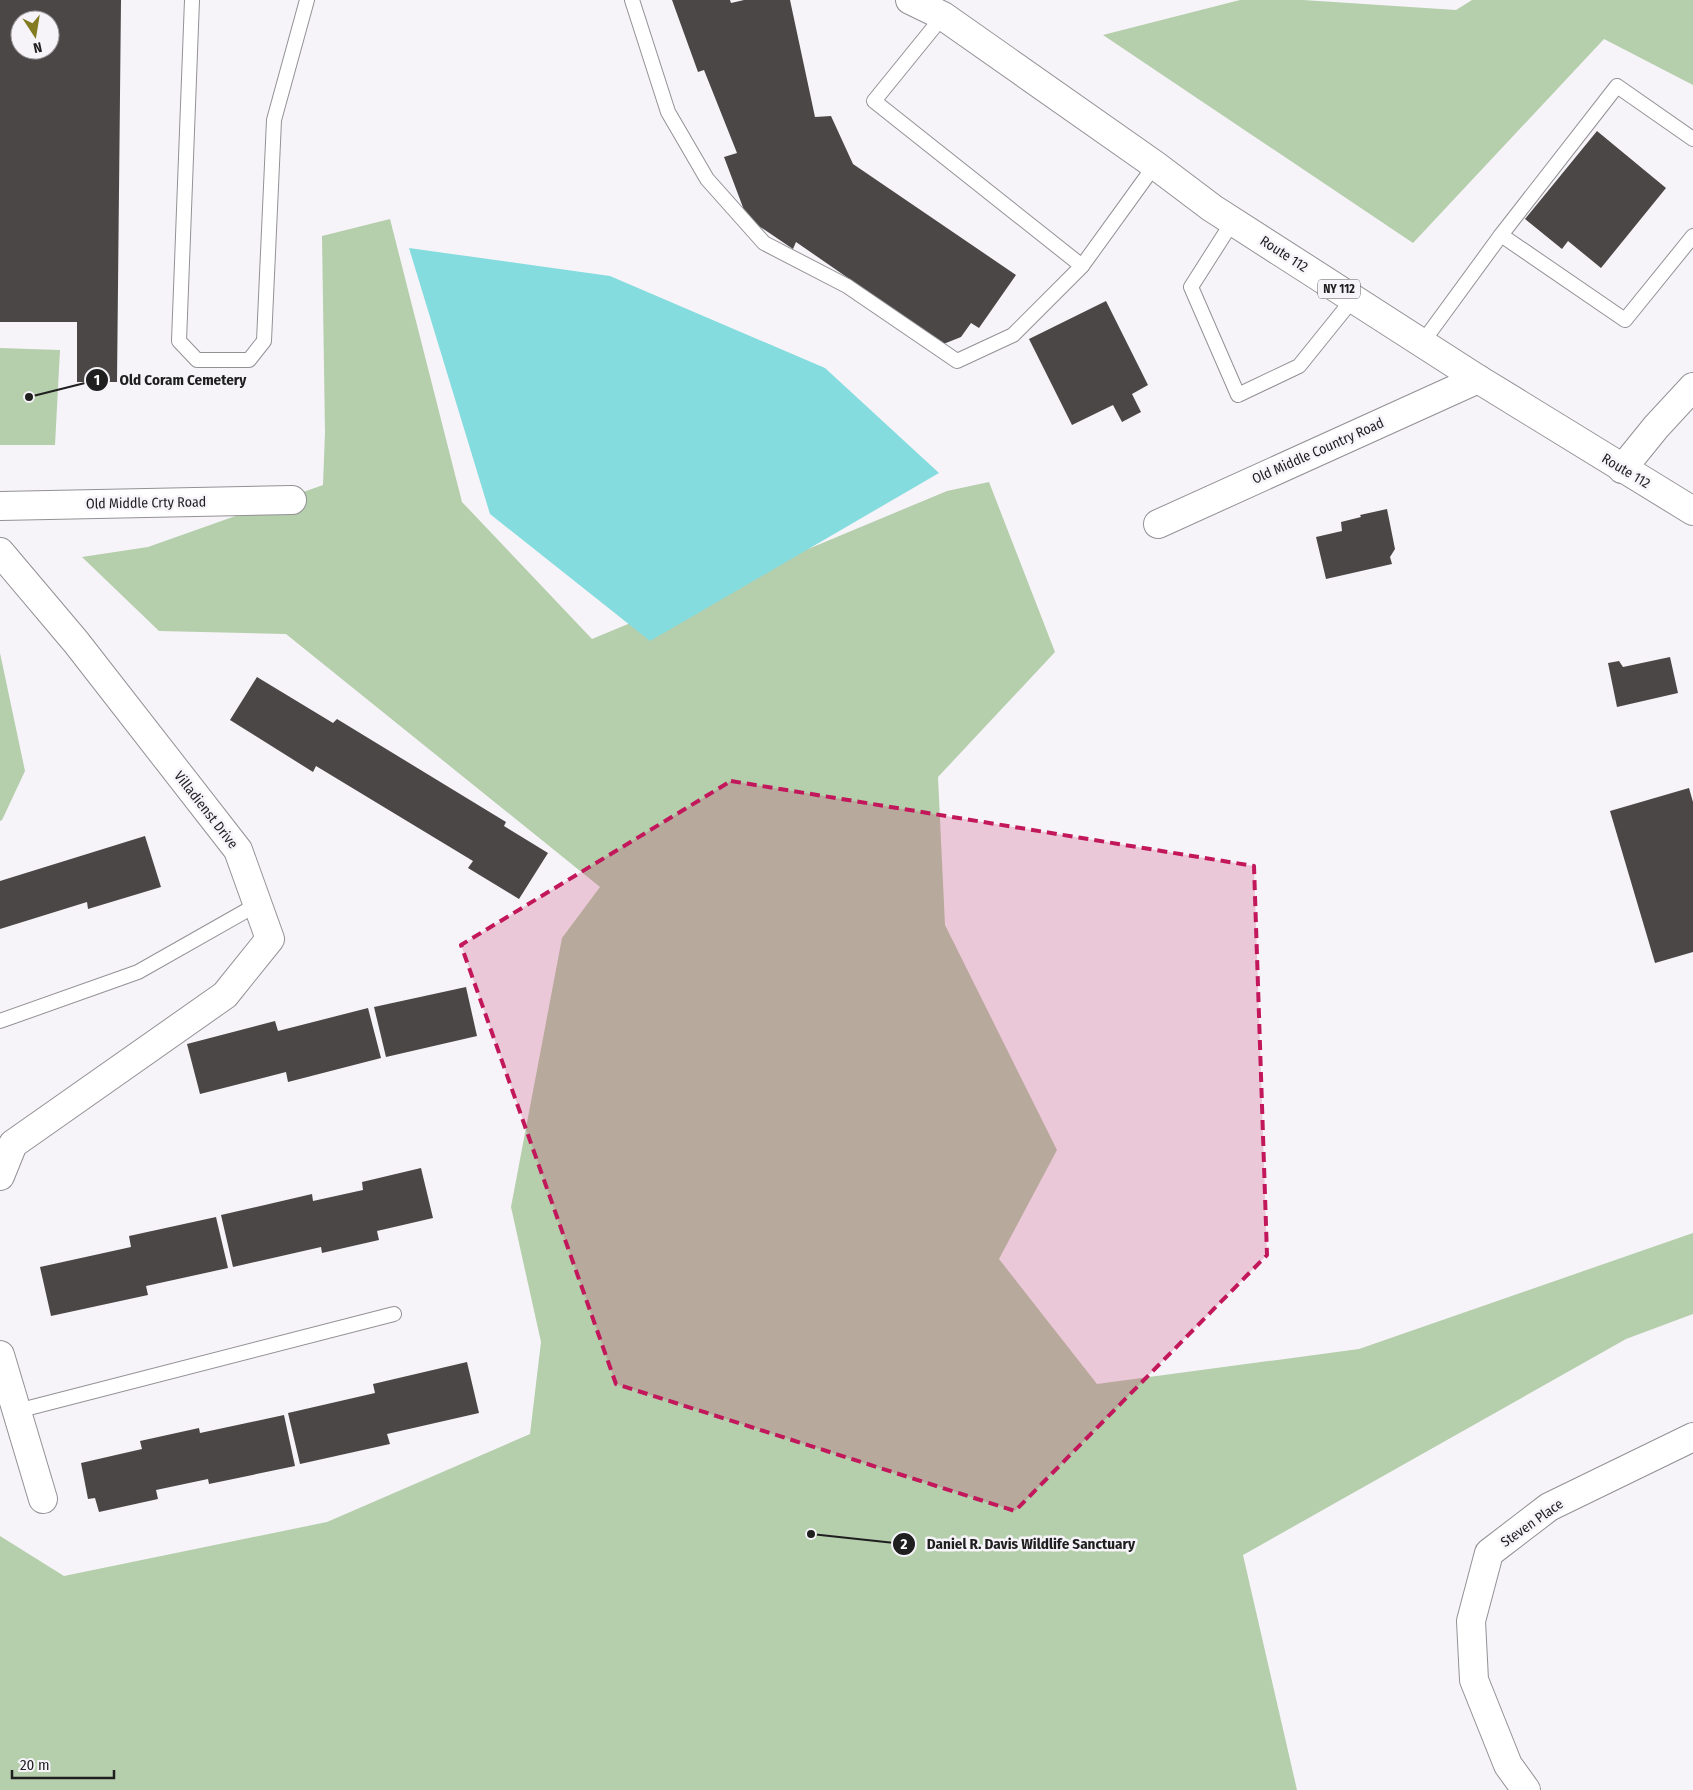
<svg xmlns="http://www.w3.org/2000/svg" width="1693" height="1790" font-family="'Fira Sans Condensed',sans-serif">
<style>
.green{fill:#b5ceac}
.water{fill:#84dcdf}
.building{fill:#4a4746;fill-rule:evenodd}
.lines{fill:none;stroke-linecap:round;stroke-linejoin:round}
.lane-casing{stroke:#939195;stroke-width:16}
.street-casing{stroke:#939195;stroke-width:30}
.primary-casing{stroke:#939195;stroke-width:30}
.lane{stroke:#fff;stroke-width:14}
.street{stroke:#fff;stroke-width:28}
.primary{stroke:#fff;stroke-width:28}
.marked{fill:#c2185b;fill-opacity:0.2;stroke:#c2185b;stroke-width:4;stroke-dasharray:10 6;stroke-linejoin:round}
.labels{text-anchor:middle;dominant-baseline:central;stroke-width:5;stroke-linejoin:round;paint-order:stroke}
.shield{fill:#f6f4f8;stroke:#605f61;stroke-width:1}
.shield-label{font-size:12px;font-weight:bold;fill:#1f1f20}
.street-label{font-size:14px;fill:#1f1f20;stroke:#f6f4f8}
.leader{fill:none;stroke:#1f1f20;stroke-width:2}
.callout-dot{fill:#1f1f20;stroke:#f6f4f8;stroke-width:2}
.mark-label{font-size:15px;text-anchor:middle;font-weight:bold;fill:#fff}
.callout-label{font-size:15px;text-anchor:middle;font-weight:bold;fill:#1f1f20;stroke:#f6f4f8;stroke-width:5;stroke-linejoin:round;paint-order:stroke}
</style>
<rect width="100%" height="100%" fill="#f6f4f8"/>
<g class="green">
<polygon points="1240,0 1303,0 1456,10 1472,0 1693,0 1693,85 1604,39 1413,243 1103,35"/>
<polygon points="390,219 462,502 592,639 947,491 989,482 1055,652 938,777 945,925 1057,1150 999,1259 1097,1384 1359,1349 1693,1233 1693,1314 1626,1339 1243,1555 1297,1790 0,1790 0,1536 64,1576 327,1522 530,1434 541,1342 511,1207 562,938 600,887 286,634 159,631 82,557 148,547 323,485 325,432 322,236"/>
<polygon points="0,348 60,350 55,445 0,445"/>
<polygon points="0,653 25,771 2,820 0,821"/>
</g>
<polygon class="water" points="409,248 610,276 825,368 939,473 650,641 490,514"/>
<g class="building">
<path d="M 0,0 L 121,0 L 117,382 L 77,382 L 77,322 L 0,322 ZM 20,20 L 50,20 L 50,50 L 20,50 Z"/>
<polygon points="672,0 730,0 731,3 744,0 790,0 815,117 831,116 853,164 1016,275 979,328 971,323 961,337 936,347 919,327 796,242 793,249 747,218 724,157 737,153 704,70 698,72"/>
<polygon points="1597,131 1666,188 1601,268 1568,241 1562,249 1525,219"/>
<polygon points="1106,301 1148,385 1132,394 1141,412 1122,422 1113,405 1072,425 1029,339"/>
<polygon points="1387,509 1395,549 1390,557 1392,564 1326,579 1316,537 1342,531 1341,522 1361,517 1360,515"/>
<polygon points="1670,657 1678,693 1617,707 1608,663 1619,661 1623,667"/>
<polygon points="257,677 333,723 337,719 506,822 504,826 548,853 519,899 468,868 473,861 316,766 313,772 230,720"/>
<polygon points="1689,788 1693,802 1693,952 1655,963 1610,811"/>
<polygon points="145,836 161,887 88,909 87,902 0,929 0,881"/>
<polygon points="466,987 477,1036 386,1057 374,1007"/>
<polygon points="368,1008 381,1058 288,1082 286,1072 200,1094 187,1044 275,1021 278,1031"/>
<polygon points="421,1168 433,1218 377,1231 379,1240 322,1253 321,1247 233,1267 221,1215 312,1194 313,1201 363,1190 362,1182"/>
<polygon points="216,1217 228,1268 146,1286 148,1295 51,1316 40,1267 131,1247 129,1236"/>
<polygon points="467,1362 479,1413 387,1434 390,1444 300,1464 288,1413 375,1393 373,1384"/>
<polygon points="284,1415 295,1466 209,1484 208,1479 156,1490 158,1499 99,1512 95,1498 88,1499 81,1463 142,1449 140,1441 199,1428 200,1433"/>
</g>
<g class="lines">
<g class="lane-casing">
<g id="lane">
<polyline points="192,0 179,341 197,360 249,360 264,341 274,120 307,0"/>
<polyline points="632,0 668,112 707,179 764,243 847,286 957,361 1013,335 1082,266"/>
<polyline points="943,16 874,101 1082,266 1155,165"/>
<polyline points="1233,221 1191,287 1238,395 1299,366 1353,299"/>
<polyline points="1501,235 1625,320 1693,236"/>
<polyline points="1422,343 1501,235 1617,86 1693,139"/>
<polyline points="0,1021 138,972 258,904"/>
<polyline points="17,1411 394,1314"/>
</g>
</g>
<g class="street-casing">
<g id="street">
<polyline points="1622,469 1656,427 1693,387"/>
<polyline points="0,506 292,500"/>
<polyline points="1158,524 1478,379"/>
<polyline points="0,552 76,642 238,850 270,939 225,995 13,1144 0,1176"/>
<polyline points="0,1355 43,1499"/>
<polyline points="1526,1790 1508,1765 1474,1680 1471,1621 1489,1553 1549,1507 1693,1437"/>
</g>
</g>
<g class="primary-casing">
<polyline id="primary" points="910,0 943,16 1155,165 1212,208 1478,379 1693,511"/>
</g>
<use href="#lane" class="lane"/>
<use href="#street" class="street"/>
<use href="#primary" class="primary"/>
</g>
<path class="marked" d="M 731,781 L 1254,866 L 1267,1255 L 1015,1511 L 616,1384 L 461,945 Z"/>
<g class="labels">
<rect class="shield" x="1318" y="279.5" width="42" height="19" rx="4"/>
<g class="shield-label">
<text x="1339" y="289">NY 112</text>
</g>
<g class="street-label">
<text transform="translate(1284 254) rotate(33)">Route 112</text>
<text transform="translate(1318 451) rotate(-24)">Old Middle Country Road</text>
<text transform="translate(1626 471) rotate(31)">Route 112</text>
<text transform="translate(146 503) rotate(-1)">Old Middle Crty Road</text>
<text transform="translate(206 810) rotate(52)">Villadienst Drive</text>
<text transform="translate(1532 1523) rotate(-35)">Steven Place</text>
</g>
</g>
<path class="leader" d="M29 397L97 380M811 1534L904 1544"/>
<g class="callout-dot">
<circle cx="29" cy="397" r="5"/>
<circle cx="811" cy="1534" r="5"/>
<circle cx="97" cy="380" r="12"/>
<circle cx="904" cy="1544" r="12"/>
</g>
<g class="mark-label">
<text x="97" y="385">1</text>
<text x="904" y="1549">2</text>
</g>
<g class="callout-label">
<text x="183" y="385">Old Coram Cemetery</text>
<text x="1031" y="1549">Daniel R. Davis Wildlife Sanctuary</text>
</g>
<g transform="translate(35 35) rotate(168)"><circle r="24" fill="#f6f4f8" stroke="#a09fa2"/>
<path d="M0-4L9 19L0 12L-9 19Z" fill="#837c22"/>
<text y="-8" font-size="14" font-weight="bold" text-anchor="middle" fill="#1f1f20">N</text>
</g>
<path d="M12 1770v8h102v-8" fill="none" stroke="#1f1f20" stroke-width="2.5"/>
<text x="20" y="1770" font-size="15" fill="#1f1f20" stroke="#f6f4f8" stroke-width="4" paint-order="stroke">20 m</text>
</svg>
